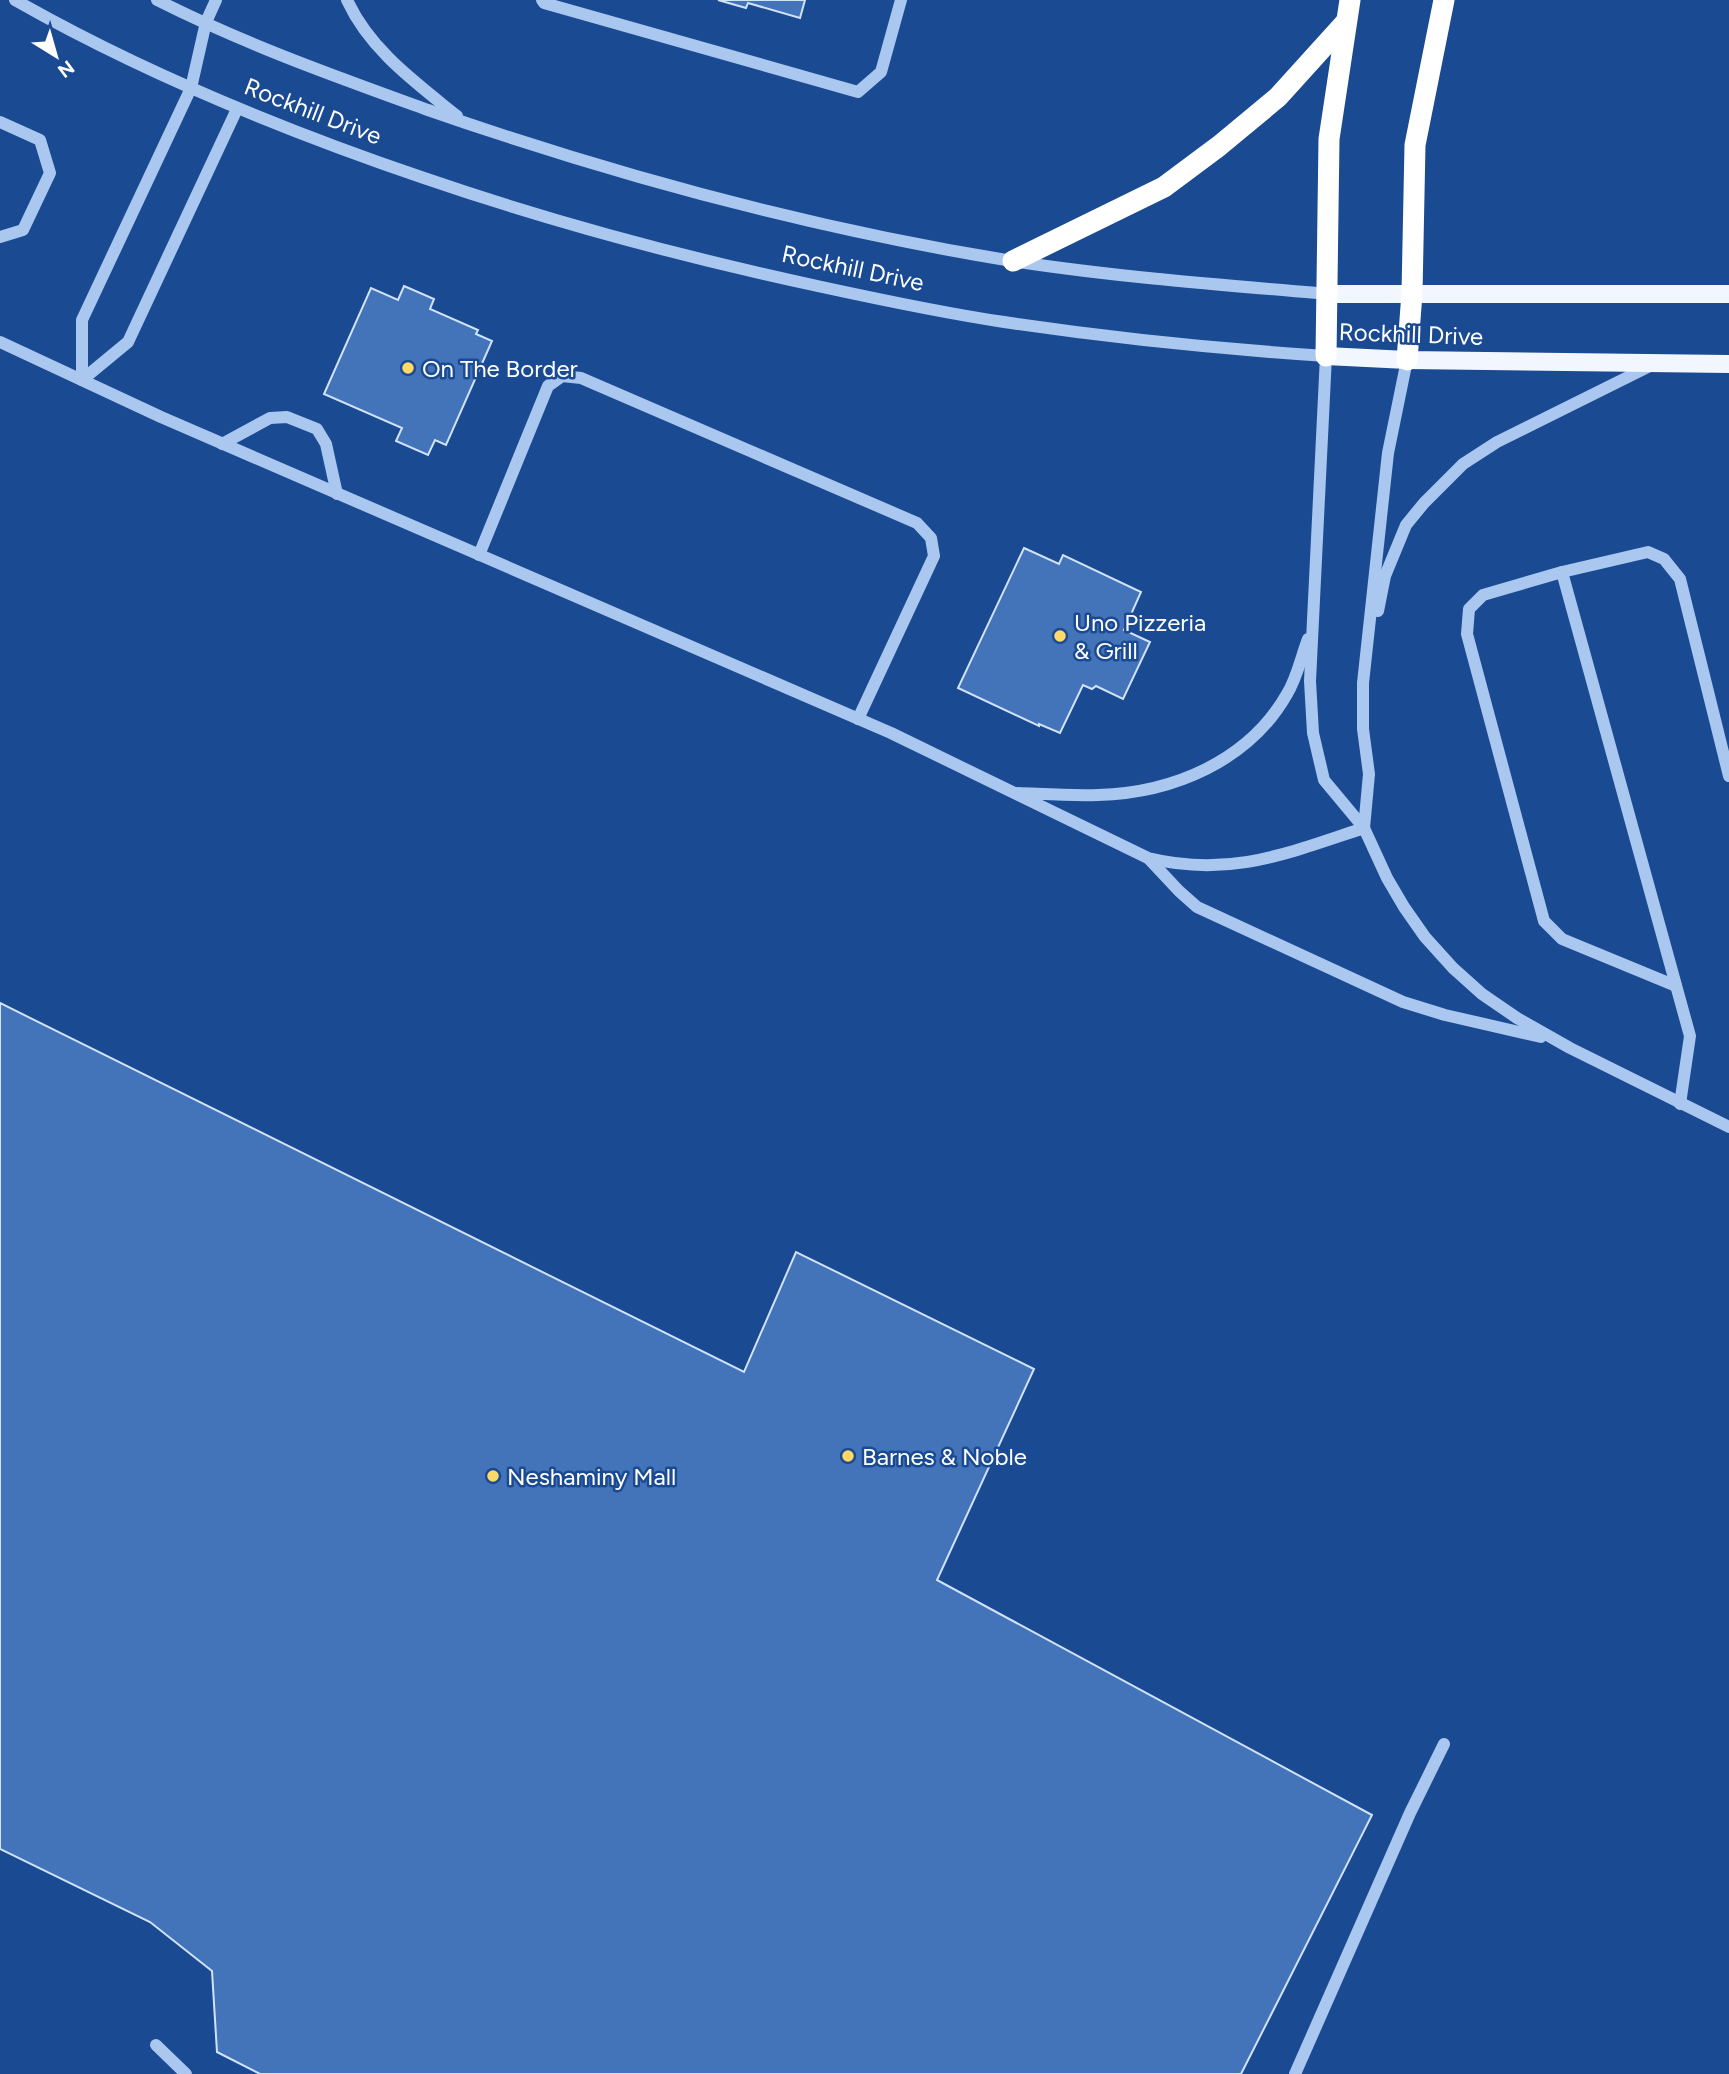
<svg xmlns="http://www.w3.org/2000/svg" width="1729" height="2074" font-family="Figtree,sans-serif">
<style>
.building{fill:#4373b9;stroke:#d1e2fb;stroke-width:2}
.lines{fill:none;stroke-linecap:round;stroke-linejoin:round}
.minor{stroke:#aac7ef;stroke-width:12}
.major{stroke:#f2f7ff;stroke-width:18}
.highway{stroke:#fff;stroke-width:21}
.poi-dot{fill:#ffd968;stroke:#1a4a92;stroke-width:2.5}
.labels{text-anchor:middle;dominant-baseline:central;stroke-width:5;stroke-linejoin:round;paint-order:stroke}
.street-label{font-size:24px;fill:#fff;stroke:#1a4a92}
.poi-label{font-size:24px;fill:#fff;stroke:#1a4a92;text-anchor:start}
</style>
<rect width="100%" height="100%" fill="#1a4a92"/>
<g class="building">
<polygon points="718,0 805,0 800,18 748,3 746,8"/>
<polygon points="404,286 434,299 430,309 478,330 476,334 492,341 446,445 435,440 428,455 396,441 402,428 324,394 371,288 398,300"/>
<polygon points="1024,548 1059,564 1063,555 1141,592 1124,630 1150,642 1123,699 1096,686 1092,689 1083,685 1060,733 1039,724 1039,726 958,688"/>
<polygon points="0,1003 744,1372 796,1252 1034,1369 937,1580 1372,1815 1241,2074 260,2074 217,2052 212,1971 150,1922 0,1849"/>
</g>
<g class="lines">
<g class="minor">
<path d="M 15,0 C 145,74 283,130 424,178 C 555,223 687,258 822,287 C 882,300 943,313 1004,322 C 1111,338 1219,349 1326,356 L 1310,681 L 1313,733 L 1324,780 L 1364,828 L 1387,878 L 1404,907 L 1425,937 L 1453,968 L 1482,994 L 1517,1018 L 1570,1048 L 1729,1127"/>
<path d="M 157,0 C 244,44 337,77 428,110 C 618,176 814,229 1012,261 C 1117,277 1222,285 1328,294"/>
<path d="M 347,0 C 370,50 415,82 457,116"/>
<polyline points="542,0 544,3 858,92 881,72 901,0"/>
<polyline points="0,122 40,140 50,173 23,230 0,237"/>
<path d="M 0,342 L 161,417 L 891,733 L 1148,858 C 1230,878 1288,853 1364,828"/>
<polyline points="82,380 82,320 191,88 206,22 216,0"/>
<polyline points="82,380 128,342 237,109"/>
<polyline points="222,444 270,418 287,417 317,429 326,444 337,494"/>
<polyline points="479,555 548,386 562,376 581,378 917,523 931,538 934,556 858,719"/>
<polyline points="1562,572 1483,595 1469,609 1467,634 1544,921 1562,939 1676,986"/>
<polyline points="1378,611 1385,576 1406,525 1424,503 1463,464 1497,442 1652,365"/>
<path d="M 1018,793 C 1044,794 1071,796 1098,795 C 1173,793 1249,761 1287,694 C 1297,678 1301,657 1308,639"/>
<polyline points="1364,828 1369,774 1363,729 1363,683 1388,453 1407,360"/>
<polyline points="1149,859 1179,891 1197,907 1403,1002 1445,1015 1541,1037"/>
<polyline points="1680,1104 1690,1036 1562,572 1648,552 1664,559 1680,579 1729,776"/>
<polyline points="156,2045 186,2074"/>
<polyline points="1295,2074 1410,1813 1444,1744"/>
</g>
<g class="major">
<polyline points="1328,294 1729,294"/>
<polyline points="1326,356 1407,360 1729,364"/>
</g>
<g class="highway">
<polyline points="1013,261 1164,187 1219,146 1278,97 1345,23"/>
<polyline points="1326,356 1329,139 1350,0"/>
<polyline points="1407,360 1412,293 1415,145 1444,0"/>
</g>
</g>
<g class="poi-dot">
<circle cx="408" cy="368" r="7"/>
<circle cx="1060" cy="636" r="7"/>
<circle cx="848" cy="1456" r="7"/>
<circle cx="493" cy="1476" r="7"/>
</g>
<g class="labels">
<g class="street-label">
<text transform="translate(313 111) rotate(21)">Rockhill Drive</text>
<text transform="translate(853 268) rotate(12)">Rockhill Drive</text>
<text transform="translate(1411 334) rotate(2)">Rockhill Drive</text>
</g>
<g class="poi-label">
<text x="422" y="368">On The Border</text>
<text x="1074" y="622">Uno Pizzeria<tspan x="1074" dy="28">&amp; Grill</tspan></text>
<text x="862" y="1456">Barnes &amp; Noble</text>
<text x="507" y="1476">Neshaminy Mall</text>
</g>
</g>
<g transform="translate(56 56) rotate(143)" stroke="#1a4a92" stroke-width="5" paint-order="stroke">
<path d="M0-5L12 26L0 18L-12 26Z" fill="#ffffff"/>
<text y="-10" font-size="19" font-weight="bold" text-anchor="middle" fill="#ffffff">N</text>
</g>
</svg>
